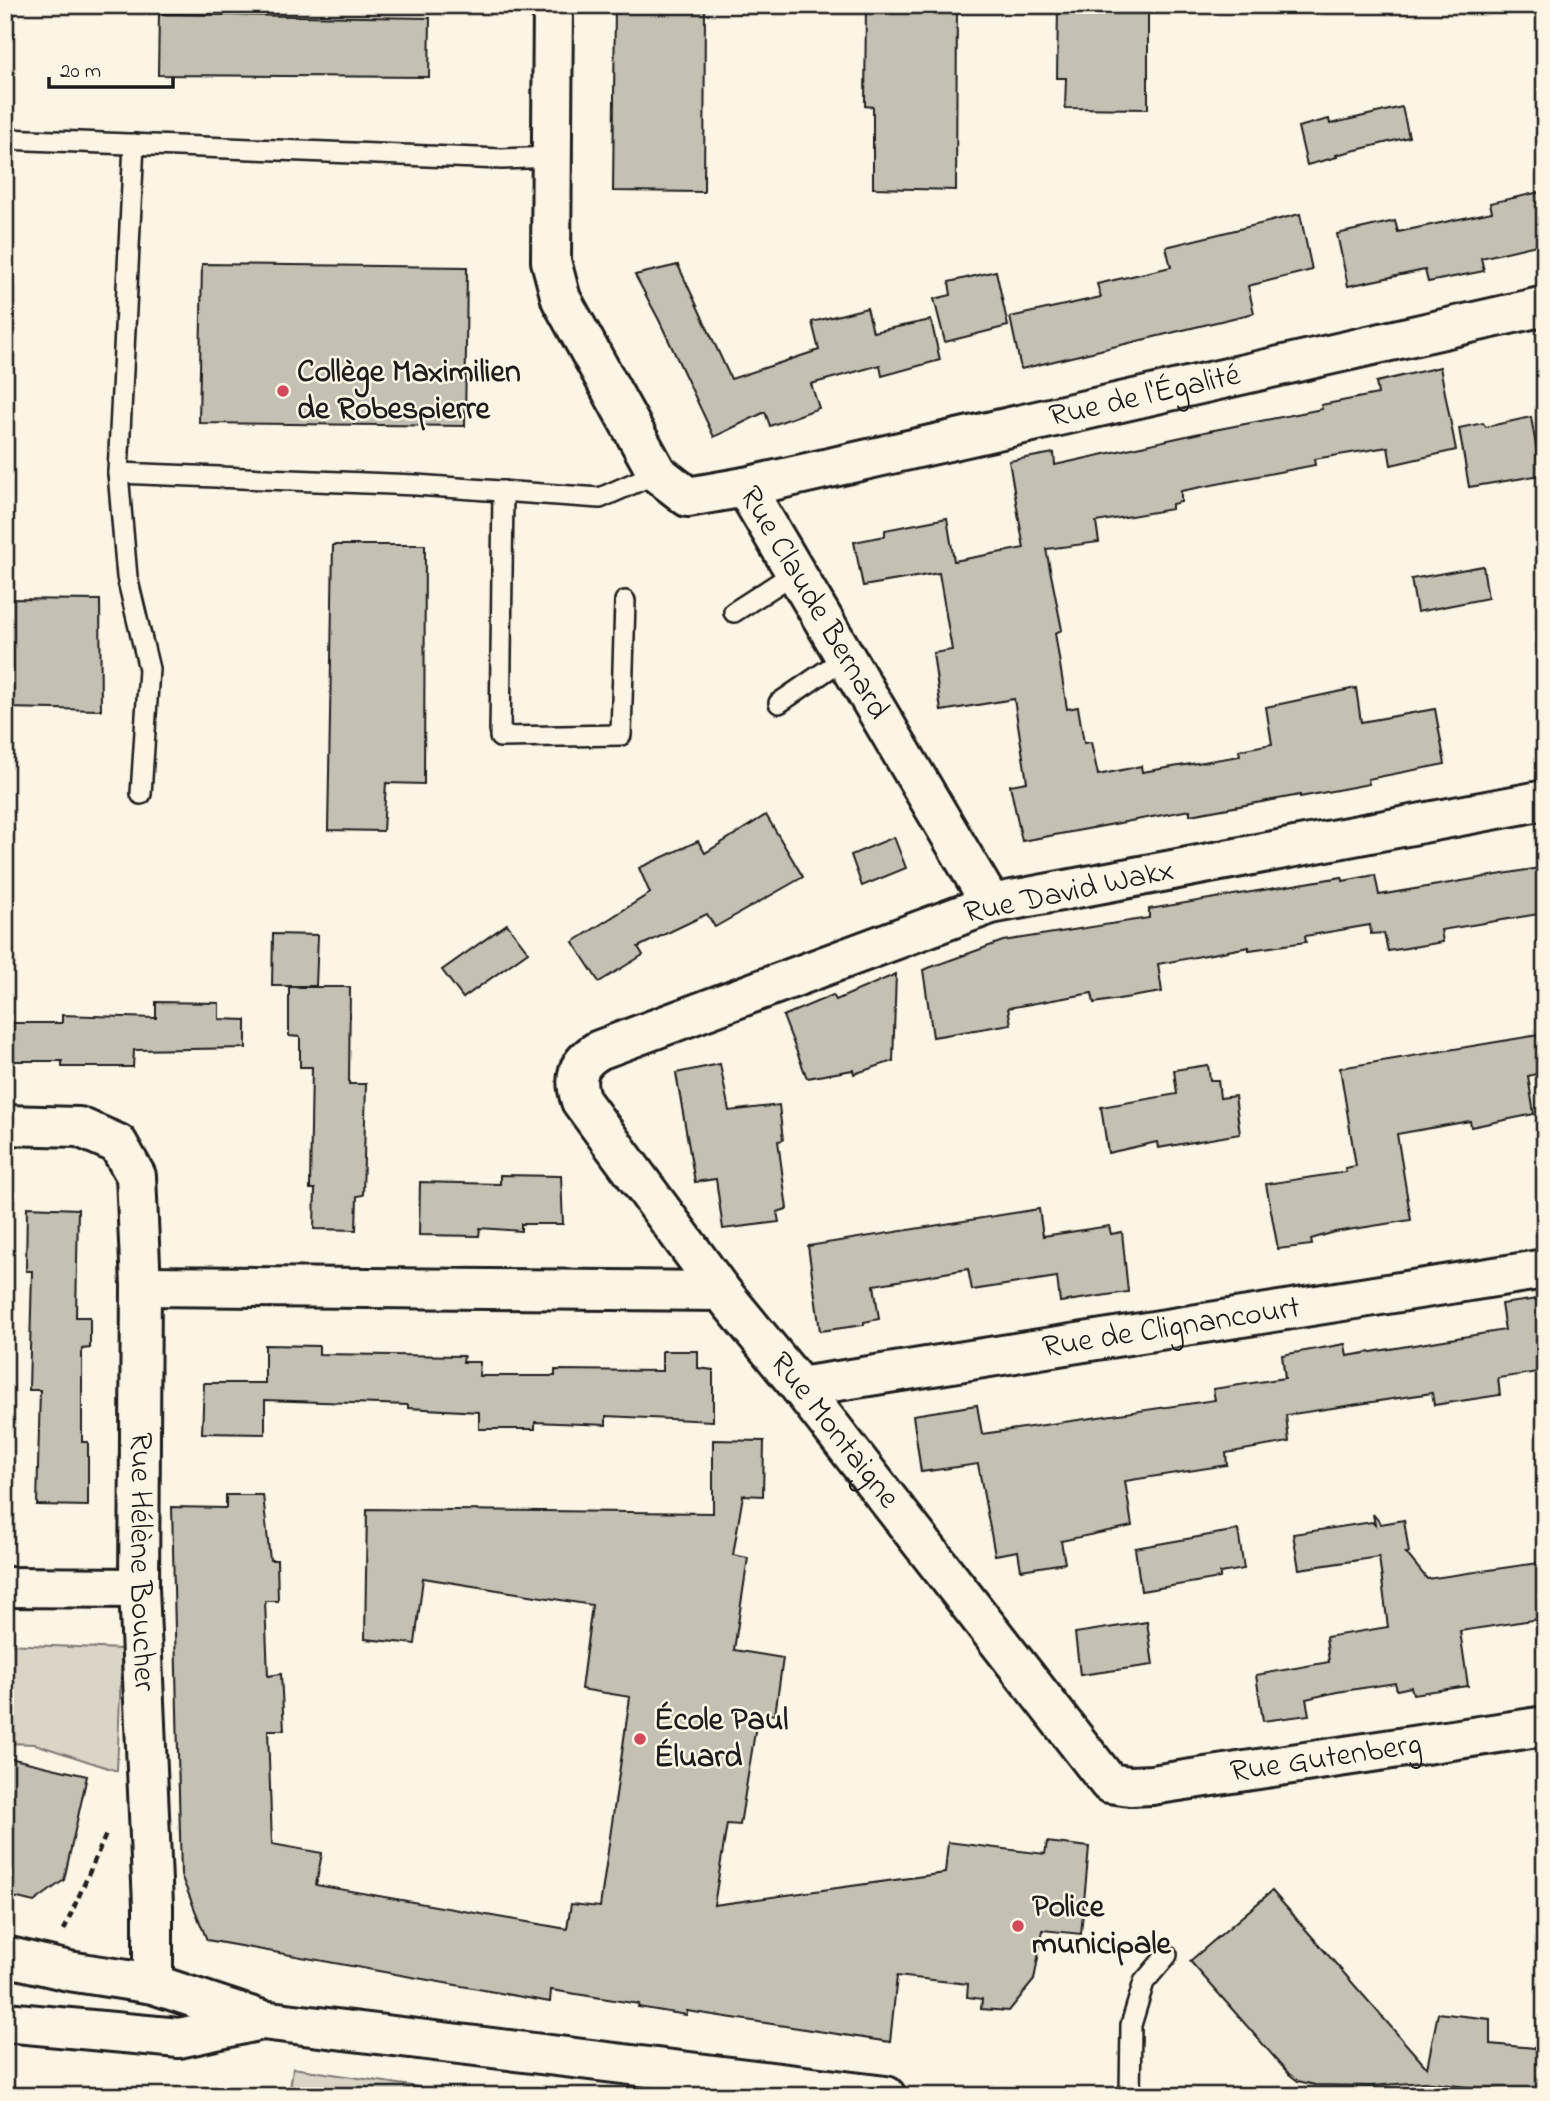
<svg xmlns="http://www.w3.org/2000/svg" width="1550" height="2101" font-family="'Indie Flower',sans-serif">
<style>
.green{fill:#dbd5c8;stroke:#7c7872;stroke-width:2}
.building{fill:#c4c0b3;stroke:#1c1c1c;stroke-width:2}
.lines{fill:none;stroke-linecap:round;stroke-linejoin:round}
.service-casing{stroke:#1c1c1c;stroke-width:24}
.minor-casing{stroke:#1c1c1c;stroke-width:44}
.tertiary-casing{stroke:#1c1c1c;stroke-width:44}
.path{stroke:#1c1c1c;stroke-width:4.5;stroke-dasharray:7 5;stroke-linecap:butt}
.service{stroke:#fcf5e5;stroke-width:19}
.minor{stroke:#fcf5e5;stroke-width:38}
.tertiary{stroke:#fcf5e5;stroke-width:38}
.poi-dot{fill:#d1495b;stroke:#fcf5e5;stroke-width:2.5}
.labels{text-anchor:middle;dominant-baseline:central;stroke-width:5;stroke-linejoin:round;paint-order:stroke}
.poi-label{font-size:32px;font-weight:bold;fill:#1c1c1c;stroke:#fcf5e5;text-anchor:start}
.street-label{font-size:32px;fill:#1c1c1c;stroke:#fcf5e5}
</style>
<rect width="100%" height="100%" fill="#fcf5e5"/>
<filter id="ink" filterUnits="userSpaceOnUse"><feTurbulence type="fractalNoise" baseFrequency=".0143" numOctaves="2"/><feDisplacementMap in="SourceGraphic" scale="14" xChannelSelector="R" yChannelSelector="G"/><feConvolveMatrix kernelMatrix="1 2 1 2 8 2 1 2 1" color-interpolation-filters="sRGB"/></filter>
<g filter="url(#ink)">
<g class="green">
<polygon points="5,1644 122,1649 117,1771 35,1744 5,1743"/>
<polygon points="293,2068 477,2096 289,2096"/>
</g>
<g class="building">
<polygon points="615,5 705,5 704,192 613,191"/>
<polygon points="866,5 957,5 956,190 873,188 873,107 865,106"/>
<polygon points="1058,5 1148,5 1148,109 1065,108 1066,78 1057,78"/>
<polygon points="159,14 430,18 429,77 158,75"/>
<polygon points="1402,107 1409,137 1336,155 1337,157 1307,165 1298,127 1329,119 1330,124"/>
<polygon points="1545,191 1545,243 1481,258 1484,271 1428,282 1425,270 1348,286 1337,234 1395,221 1398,232 1492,212 1490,203"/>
<polygon points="1300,214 1312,270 1248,286 1254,313 1021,369 1010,317 1101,297 1097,284 1171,267 1166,247"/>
<polygon points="202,264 467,267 465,426 199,423"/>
<polygon points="678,265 731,379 819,350 812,322 867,308 873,332 931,320 940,360 882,376 880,365 811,384 819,408 770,426 765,412 714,437 659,320 635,275"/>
<polygon points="996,271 1008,326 945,342 934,299 951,295 949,282"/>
<polygon points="1440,367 1456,450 1391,465 1388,447 1314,459 1315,465 1181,491 1181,502 1172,504 1172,509 1096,522 1099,542 1046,549 1062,630 1055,633 1067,709 1078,707 1084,743 1091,742 1098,775 1141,766 1142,772 1240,756 1239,750 1272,744 1266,707 1356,688 1361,722 1435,709 1445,764 1368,779 1369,784 1300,797 1300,795 1190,815 1190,810 1022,841 1010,785 1027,782 1014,699 941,711 933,653 952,650 939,573 863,586 854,542 885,536 885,530 947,518 954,561 1024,548 1009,461 1054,453 1055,465 1209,431 1322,409 1321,405 1378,394 1376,382"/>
<polygon points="1531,417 1541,475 1469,487 1459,428 1483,423 1486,427"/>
<polygon points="333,545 425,545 424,784 386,783 383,831 328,830"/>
<polygon points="1483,566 1488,598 1417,612 1411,579"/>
<polygon points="5,599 100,600 101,710 5,708"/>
<polygon points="766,815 803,877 715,927 707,914 638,947 643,955 599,982 573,942 650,893 639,868 698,841 705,853"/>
<polygon points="894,837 906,868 862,886 851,855"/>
<polygon points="1545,867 1545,913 1441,930 1443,942 1388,951 1384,933 1371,934 1370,925 1305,936 1306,942 1249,950 1249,947 1158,964 1162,992 1094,1003 1092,993 1008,1008 1011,1024 933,1037 923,970 1003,941 1149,918 1149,909 1342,877 1343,881 1375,875 1379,895"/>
<polygon points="507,924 528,952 463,998 442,970"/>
<polygon points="273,934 318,935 316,986 272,986"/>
<polygon points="896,974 893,1061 854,1074 853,1070 807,1078 783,1016 833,995 836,1000"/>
<polygon points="289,987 350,987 349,1084 366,1084 363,1195 357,1196 356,1230 314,1229 315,1189 310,1189 312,1067 300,1067 300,1037 289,1036"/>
<polygon points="156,1002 219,1003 219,1019 246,1020 246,1048 134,1050 133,1067 62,1067 62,1061 5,1061 5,1023 62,1023 62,1015 156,1018"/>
<polygon points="1545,1034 1545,1072 1528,1076 1534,1114 1471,1127 1470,1121 1397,1134 1411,1220 1335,1232 1311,1239 1312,1245 1278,1249 1266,1184 1346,1172 1345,1168 1356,1166 1340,1068"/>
<polygon points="720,1064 729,1111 779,1105 783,1140 778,1141 787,1209 777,1212 779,1222 723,1229 716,1179 695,1182 676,1073"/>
<polygon points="1208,1065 1210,1080 1218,1080 1220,1098 1235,1096 1240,1134 1158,1148 1157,1142 1108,1153 1101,1107 1177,1094 1174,1070"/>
<polygon points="500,1175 561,1176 563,1224 521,1224 521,1231 480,1228 479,1236 419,1235 420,1182 500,1184"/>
<polygon points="27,1207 78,1209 76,1317 90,1317 90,1348 82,1349 82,1442 88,1442 88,1506 37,1505 40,1390 29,1390 32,1271 26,1271"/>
<polygon points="1039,1209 1043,1236 1109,1226 1111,1234 1122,1232 1128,1292 1060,1302 1057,1277 972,1290 968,1269 874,1285 879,1319 864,1322 864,1325 820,1331 808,1246"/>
<polygon points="1545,1298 1545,1371 1498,1378 1500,1395 1434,1405 1432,1393 1286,1415 1289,1442 1226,1453 1227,1465 1125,1481 1132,1526 1061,1541 1065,1563 1021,1570 1018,1551 995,1555 978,1464 921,1472 913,1415 977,1405 982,1434 1215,1400 1213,1389 1285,1378 1282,1355 1345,1344 1347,1356 1505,1330 1501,1304"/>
<polygon points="265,1345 319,1346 319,1354 464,1356 463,1362 480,1362 479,1376 555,1376 555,1370 662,1371 662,1351 698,1351 698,1368 713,1370 713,1421 606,1416 606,1425 535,1422 535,1429 479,1429 479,1412 408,1408 408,1405 265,1400 265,1434 202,1433 204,1383 265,1383"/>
<polygon points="713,1440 764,1441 763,1496 743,1495 733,1555 748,1558 734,1650 783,1658 775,1715 758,1713 740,1825 727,1824 714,1905 945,1873 948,1842 1045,1854 1047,1842 1089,1847 1081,1934 1043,1930 1034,1980 1009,2011 981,2009 982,1999 967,1997 968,1984 897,1976 890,2042 687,2011 687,2015 638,2007 639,2004 551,1990 550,2002 207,1940 181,1875 172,1507 226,1508 226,1495 263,1495 270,1560 277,1560 278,1601 265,1601 268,1676 281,1674 284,1730 268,1730 272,1844 322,1853 316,1885 567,1929 571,1904 600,1907 630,1697 581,1689 592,1605 423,1578 415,1644 365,1639 367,1509 713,1513"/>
<polygon points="1373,1514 1381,1524 1404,1520 1409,1553 1406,1553 1427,1579 1538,1563 1540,1571 1545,1570 1545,1618 1460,1631 1468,1686 1413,1694 1411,1687 1397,1690 1395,1683 1337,1692 1306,1699 1309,1715 1263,1721 1256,1675 1329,1662 1326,1637 1388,1627 1379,1557 1299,1569 1293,1534 1372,1522 1375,1525"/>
<polygon points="1238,1530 1244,1569 1220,1573 1220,1578 1141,1591 1135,1548"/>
<polygon points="1147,1622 1153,1665 1080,1675 1075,1633"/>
<polygon points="5,1757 87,1776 64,1880 34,1902 5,1895"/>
<polygon points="1272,1891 1427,2068 1438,2013 1490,2019 1490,2044 1545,2049 1545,2096 1424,2082 1371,2086 1315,2085 1298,2081 1289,2074 1190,1961"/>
</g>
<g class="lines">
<g class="service-casing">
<g id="service">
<polyline points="5,139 502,159 552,157"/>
<polyline points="134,144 118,473 127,577 149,669 141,794"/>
<polyline points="118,473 416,485 600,498 657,473"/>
<polyline points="503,491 500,737 621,735 625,601"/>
<polyline points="734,612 796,572"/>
<polyline points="779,703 846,657"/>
<polyline points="1130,2096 1131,2025 1144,1982 1167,1955"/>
</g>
</g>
<g class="minor-casing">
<g id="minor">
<path id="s1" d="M 553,5 L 551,261 L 561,299 L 657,473 L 688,497 L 745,487 L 991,904"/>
<path id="s2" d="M 745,487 L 1545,306"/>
<path id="s3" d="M 1545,800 L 991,904 L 599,1050 C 577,1063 573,1077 581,1101 L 721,1291 L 800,1387 L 1109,1783 L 1130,1786 L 1152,1785 L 1545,1726"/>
<path id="s4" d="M 5,1125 L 79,1127 L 118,1144 L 136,1176 L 141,1286 L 139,1588 L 153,1905 L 153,1984"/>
<polyline points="141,1286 721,1291"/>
<path id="s5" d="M 800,1387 L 1545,1269"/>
<polyline points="5,1587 139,1588"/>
</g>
</g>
<g class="tertiary-casing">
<g id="tertiary">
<polyline points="5,1956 69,1971 153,1984 262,2020 886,2096"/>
<polyline points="5,2022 179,2038 262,2020"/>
</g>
</g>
<polyline class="path" points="64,1930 107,1832"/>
<use href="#service" class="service"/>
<use href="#minor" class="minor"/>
<use href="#tertiary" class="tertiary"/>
</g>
</g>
<g class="poi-dot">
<circle cx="283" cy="391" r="7"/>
<circle cx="640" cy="1739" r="7"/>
<circle cx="1018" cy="1926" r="7"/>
</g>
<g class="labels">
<g class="poi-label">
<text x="297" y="373">Collège Maximilien<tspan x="297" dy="37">de Robespierre</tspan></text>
<text x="654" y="1721">École Paul<tspan x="654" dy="37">Éluard</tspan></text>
<text x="1032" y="1908">Police<tspan x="1032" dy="37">municipale</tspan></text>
</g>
<g class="street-label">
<text stroke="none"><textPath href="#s2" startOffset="410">Rue de l'Égalité</textPath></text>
<text stroke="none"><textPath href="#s1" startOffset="726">Rue Claude Bernard</textPath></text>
<text transform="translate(1069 893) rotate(-12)">Rue David Wakx</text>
<text stroke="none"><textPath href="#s5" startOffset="376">Rue de Clignancourt</textPath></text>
<text stroke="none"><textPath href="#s3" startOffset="1458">Rue Montaigne</textPath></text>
<text stroke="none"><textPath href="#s4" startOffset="539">Rue Hélène Boucher</textPath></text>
<text stroke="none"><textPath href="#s3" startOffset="2124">Rue Gutenberg</textPath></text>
</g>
</g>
<rect width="1550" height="2101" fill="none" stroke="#fcf5e5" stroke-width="28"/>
<rect x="14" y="14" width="1522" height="2073" fill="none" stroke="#1c1c1c" stroke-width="2.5" filter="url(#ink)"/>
<path d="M49 77v10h124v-10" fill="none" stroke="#1c1c1c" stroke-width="3.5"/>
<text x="60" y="77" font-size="21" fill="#1c1c1c" stroke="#fcf5e5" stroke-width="5" paint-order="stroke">20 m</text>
</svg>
